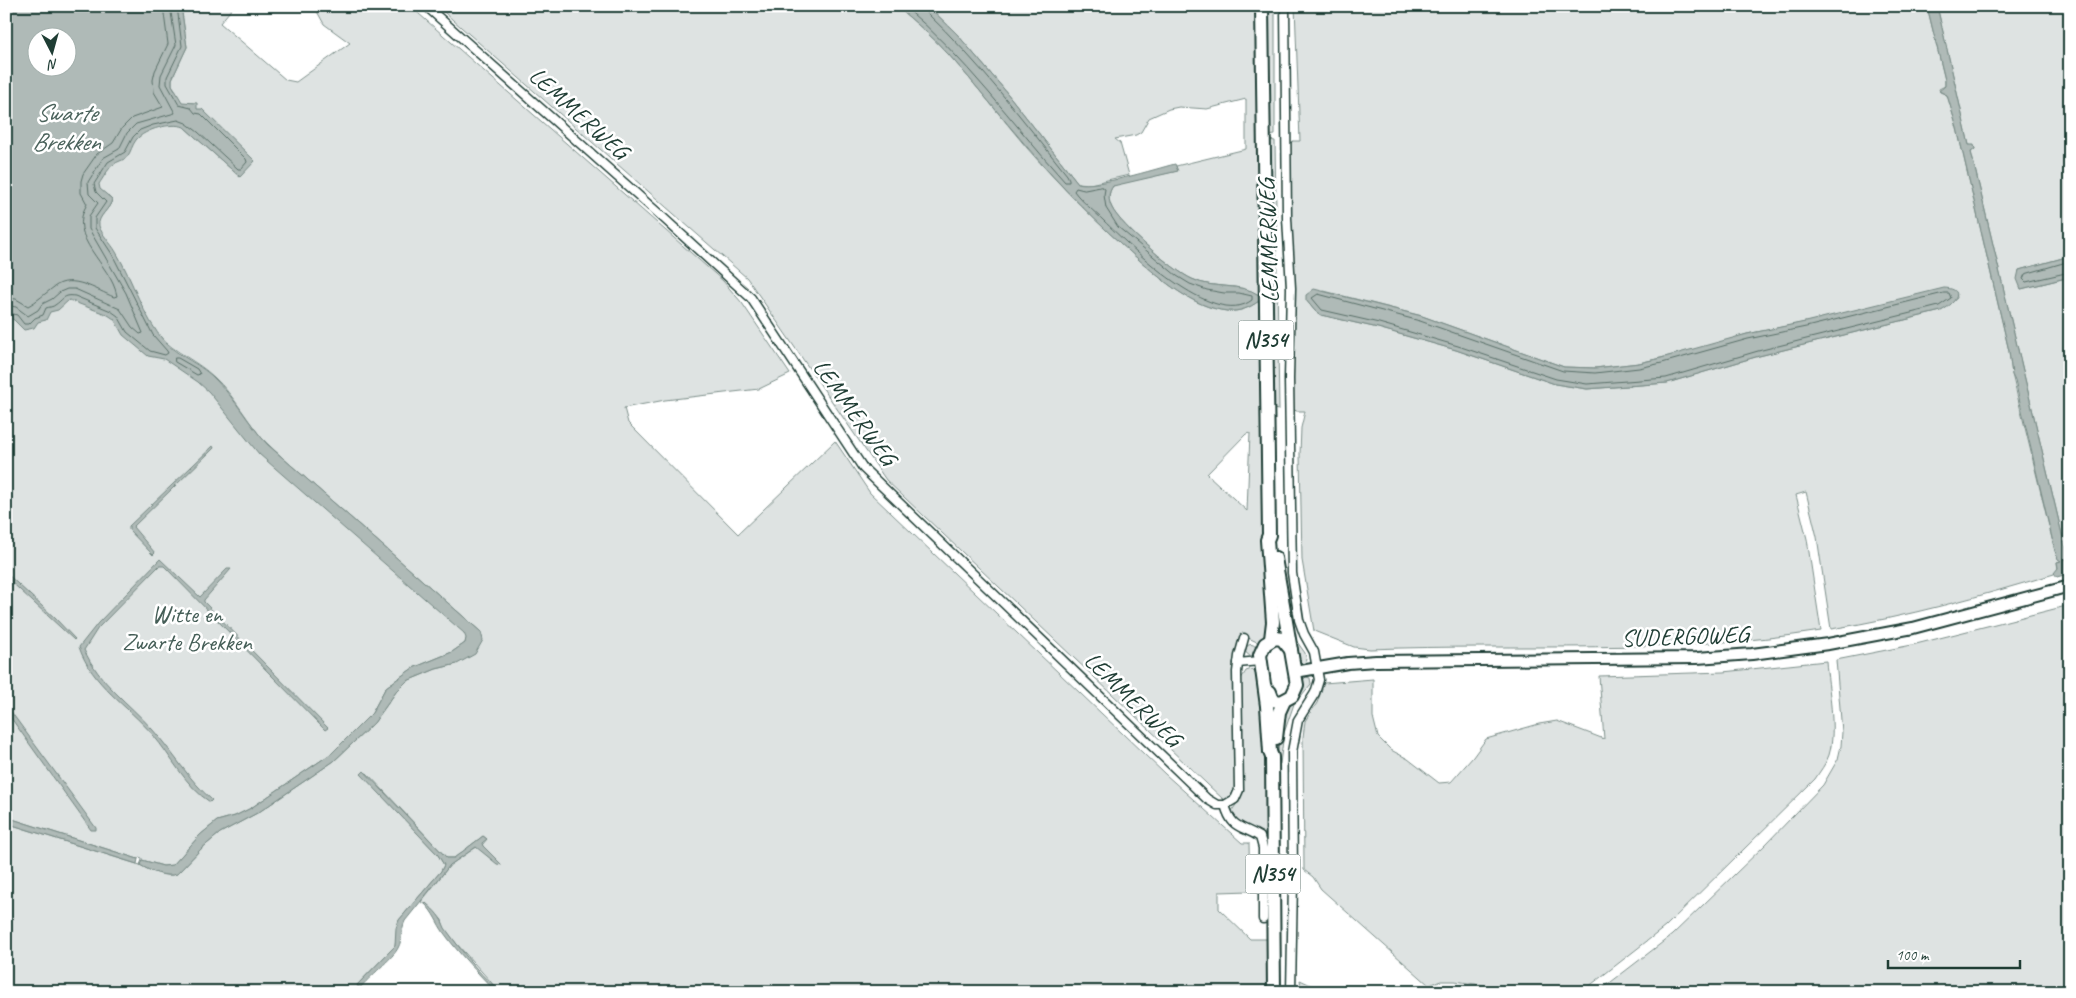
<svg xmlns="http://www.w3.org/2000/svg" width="2076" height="998" font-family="Caveat,sans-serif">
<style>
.green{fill:#dee3e2;stroke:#7e908b;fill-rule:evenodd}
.water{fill:#afbab7;stroke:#758883;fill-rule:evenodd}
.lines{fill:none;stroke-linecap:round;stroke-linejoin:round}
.shore{stroke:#596f68;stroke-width:1}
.minor-casing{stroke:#1f3d34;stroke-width:11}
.tertiary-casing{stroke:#1f3d34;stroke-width:14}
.primary-casing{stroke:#1f3d34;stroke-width:16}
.minor{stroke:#fff;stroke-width:8}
.tertiary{stroke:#fff;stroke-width:10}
.primary{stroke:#fff;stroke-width:12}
.labels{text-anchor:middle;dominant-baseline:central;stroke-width:5;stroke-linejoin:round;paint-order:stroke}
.shield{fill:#fff;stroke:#627771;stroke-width:1}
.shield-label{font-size:22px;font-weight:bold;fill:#1f3d34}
.street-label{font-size:24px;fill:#1f3d34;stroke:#fff}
.park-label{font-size:24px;fill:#455e57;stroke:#fff}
.water-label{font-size:25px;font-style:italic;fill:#4a625b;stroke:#fff}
</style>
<rect width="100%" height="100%" fill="#fff"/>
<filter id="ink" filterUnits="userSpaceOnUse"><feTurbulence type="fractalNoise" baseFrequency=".02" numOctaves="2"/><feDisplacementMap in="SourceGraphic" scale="10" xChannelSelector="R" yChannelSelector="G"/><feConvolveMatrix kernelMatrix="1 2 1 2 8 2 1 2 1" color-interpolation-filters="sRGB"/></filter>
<g filter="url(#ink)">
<g class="green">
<path d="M 6,6 L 177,92 L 172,85 L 172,79 L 187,47 L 181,6 L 234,6 L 220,23 L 286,80 L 296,82 L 350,43 L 324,24 L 314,6 L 410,6 L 723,281 L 742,303 L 790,374 L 759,389 L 665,400 L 624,408 L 628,423 L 738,534 L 835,441 L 870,493 L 1165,774 L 1242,843 L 1249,843 L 1250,891 L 1219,892 L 1219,909 L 1250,939 L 1269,939 L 1269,992 L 499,991 L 456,943 L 444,928 L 442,920 L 426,903 L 425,904 L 421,902 L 450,865 L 475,848 L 478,847 L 490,858 L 482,845 L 487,839 L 483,836 L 454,858 L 447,858 L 367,773 L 362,774 L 438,855 L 444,865 L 441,871 L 399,920 L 395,946 L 357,985 L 358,987 L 354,992 L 6,992 L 6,823 L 140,865 C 150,871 165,878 177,874 L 201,849 L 220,833 L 259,812 L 334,761 L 374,723 L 396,692 L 407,681 L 436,669 L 457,664 L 481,632 L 267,444 C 248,423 235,396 214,377 C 197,361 176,353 160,337 L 199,379 L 468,633 L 465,643 L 452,652 L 413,668 L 386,687 L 372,713 L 332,753 L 251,808 L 235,816 L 217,821 L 200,835 L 173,865 L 163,866 L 142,860 L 142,858 L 139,857 L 138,859 L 6,817 ZM 38,38 L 68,38 L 68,68 L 38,68 ZM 197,109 L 240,177 L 184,127 ZM 108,195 L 112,199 L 111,204 L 99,219 Z"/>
<path d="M 437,6 L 896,6 C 915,22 933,37 949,55 C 976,85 1001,117 1027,148 C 1061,187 1098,224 1137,258 C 1162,280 1192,307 1227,311 C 1240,312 1249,308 1259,301 L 1267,635 L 1259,643 L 1242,635 L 1238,647 L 1236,786 L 1234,794 L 1225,801 L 886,480 L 747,278 ZM 1250,433 L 1247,511 L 1207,474 L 1246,434 Z"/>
<path d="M 928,6 L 1256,6 L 1259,295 C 1239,282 1214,290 1192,279 C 1174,271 1120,225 1112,208 C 1108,200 1108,193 1113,186 L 1118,184 L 1177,171 L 1176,166 L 1246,149 L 1246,99 L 1207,109 L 1179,107 L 1169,109 L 1149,118 L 1141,132 L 1136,135 L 1115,139 L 1120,143 L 1129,175 L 1090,184 L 1078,183 L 1003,88 L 957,34 Z"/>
<polygon points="1267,6 1275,6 1275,135 1268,136"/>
<path d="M 1295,6 L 1927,6 L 1945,80 L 1945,86 L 1939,89 L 1940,92 L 1947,95 L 1957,128 L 2009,351 L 2012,374 L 2055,551 L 2061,561 L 2057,562 L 2058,570 L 2054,574 C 1981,596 1907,617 1831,629 L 1817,537 L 1806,492 L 1796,495 L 1807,539 L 1821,631 C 1671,655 1520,643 1370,649 L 1354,647 L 1314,631 L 1302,560 L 1300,454 L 1301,428 L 1305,411 L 1296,411 L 1293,408 L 1294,298 L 1289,145 L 1293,141 L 1300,141 ZM 1324,291 L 1422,316 L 1564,367 L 1595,368 L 1639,363 L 1699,349 L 1747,334 L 1956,292 L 1957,298 L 1941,311 L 1759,356 L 1667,383 L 1587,389 L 1555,384 L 1456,350 L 1378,328 L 1321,315 L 1315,311 L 1306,300 Z"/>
<polygon points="1937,6 2070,6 2070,256 2019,270 2021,289 2070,277 2070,563 2068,560 2064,560 2063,558 2065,557 2065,547 1971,152 1975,149 1974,146 1969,145"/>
<polygon points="1269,140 1275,141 1279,410 1272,409"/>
<polygon points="2070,605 2070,992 1598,992 1672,935 1765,845 1823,785 1838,759 1841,746 1842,732 1836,660 1912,645"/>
<polygon points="1295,639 1305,653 1307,660 1305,663 1302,664 1297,660"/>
<circle cx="1251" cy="650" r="5.5"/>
<path d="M 1826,661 C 1828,688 1837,729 1829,755 C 1826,764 1820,771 1815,779 L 1665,927 L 1583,991 L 1528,992 L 1455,981 L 1441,981 L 1429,985 L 1321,889 L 1313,877 L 1304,870 L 1303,737 L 1305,721 L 1317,703 L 1324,683 L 1373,679 L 1373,717 L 1378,737 L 1391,750 L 1408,759 L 1439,783 L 1451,782 L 1473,757 L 1486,739 L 1539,724 L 1557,721 L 1604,739 L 1599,676 L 1723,672 Z"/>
<polygon points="1252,669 1258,674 1266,725 1268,841 1265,841 1237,823 1231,812 1240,799 1242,791 1241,679 1246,671"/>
<polygon points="1306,677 1310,678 1311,684 1301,696 1298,696 1302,681"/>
<path d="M 1295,701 L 1284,733 L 1280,764 L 1278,764 C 1279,741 1276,715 1295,701 Z"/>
<polygon points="1300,980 1313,986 1314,992 1302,992"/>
</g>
<g class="water">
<path d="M 6,6 L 181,6 L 187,47 L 172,79 L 172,85 L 182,102 L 197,103 L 197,109 L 202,109 L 255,161 L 240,177 L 184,127 C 172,122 145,129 136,140 C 132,145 131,152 127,157 C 123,161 117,161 113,165 C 108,169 103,178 99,184 L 100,189 L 112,199 C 111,209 97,216 99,226 C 102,235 111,243 116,252 C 133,280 143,318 165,342 C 179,357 202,364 217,381 C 236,400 249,424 267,444 L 481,632 L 483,640 L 475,654 L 457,664 L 436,669 L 407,681 L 396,692 L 374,723 L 334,761 L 259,812 L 220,833 L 201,849 L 177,874 C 166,878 150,871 140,865 L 142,860 L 163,866 L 173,865 L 200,835 L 217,821 L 235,816 L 251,808 L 332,753 L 372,713 L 386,687 L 413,668 L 452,652 L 465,643 L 466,638 L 464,633 L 259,454 L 209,392 L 198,382 L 164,359 L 148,356 L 123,335 L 114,319 L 108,315 L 69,300 L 58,310 L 50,312 L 46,320 L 38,322 L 34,328 L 24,330 L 14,320 L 6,316 ZM 38,38 L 68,38 L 68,68 L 38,68 Z"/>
<path d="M 896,6 L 928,6 L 957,34 L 1003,88 L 1078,183 C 1096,188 1155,169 1175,164 L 1178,171 L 1113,186 C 1108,193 1108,200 1112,208 C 1121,226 1174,271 1192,279 C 1214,290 1240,282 1259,295 L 1259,301 C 1249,308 1240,312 1227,311 C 1192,307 1162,280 1137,258 C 1098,224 1061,187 1028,148 C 1001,117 976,85 949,55 C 933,37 915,22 896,6 Z"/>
<polygon points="1927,6 1937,6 1969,145 1974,145 1975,149 1971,152 2065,547 2065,558 2063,559 2068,559 2070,563 2070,573 2064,573 2064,575 2057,577 2054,573 2058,568 2057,562 2061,561 2058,559 2055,551 2015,381 2012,375 2009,351 1957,128 1947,95 1939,91 1945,86 1945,80"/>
<polygon points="2070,256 2070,277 2021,289 2017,279 2019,270"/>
<path d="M 1944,288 C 1968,289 1953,305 1941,311 L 1759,356 L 1667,383 L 1587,389 L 1555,384 L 1456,350 L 1378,328 L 1321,315 L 1315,311 L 1306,300 L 1306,295 L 1314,289 L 1422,316 L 1564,367 L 1595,368 L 1639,363 L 1661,358 L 1747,334 L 1805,322 Z"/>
<polygon points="213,446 214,448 133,527 155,553 153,555 129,530 129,526"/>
<polygon points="6,472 11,521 6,541 9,510"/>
<path d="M 160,559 L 200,597 L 227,569 L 231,569 L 204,600 L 204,602 L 328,728 L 325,730 L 164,566 L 159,566 L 98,628 L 84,650 C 100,684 128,702 152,729 C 173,752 188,779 212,800 L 210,802 C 186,787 171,756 153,735 C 127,705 92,685 79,647 L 98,623 Z"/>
<polygon points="6,573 55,618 75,639 74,640 6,577"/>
<polygon points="6,705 96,828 96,830 91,830 6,711"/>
<path d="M 364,771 L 447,858 L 454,858 L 483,836 L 487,839 L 482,843 L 483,846 L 502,865 L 497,864 L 476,847 L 450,865 L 405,921 C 401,929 403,939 398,948 C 394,957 368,978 360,988 L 357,985 L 395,946 L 396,928 L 399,920 L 441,871 L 444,865 L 438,855 L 361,774 Z"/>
<polygon points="6,817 138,859 137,864 6,823"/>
<path d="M 426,903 C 435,911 441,917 445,928 C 456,943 489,989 505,992 L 496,992 C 478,973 459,954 444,933 C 437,923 434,913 425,904 Z"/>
</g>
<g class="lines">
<g class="shore">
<path d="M 904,6 C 965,57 1012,123 1065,182 L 1069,182 L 1069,179 L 1067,175 C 1022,119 978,61 926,12 L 925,6"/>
<path d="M 1102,187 L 1105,189 L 1104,195 L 1106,208 L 1118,227 L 1177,276 L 1190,284 L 1207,290 L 1224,293 L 1239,293 L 1252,296 L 1252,300 C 1213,330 1130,246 1104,221 C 1094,211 1082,202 1074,191 L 1076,188 L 1084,190 Z"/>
<polyline points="2070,261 2025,274 2023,279 2026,282 2070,272"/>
<polygon points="1944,293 1949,293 1951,298 1939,306 1758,351 1666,378 1587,384 1556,379 1458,346 1379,323 1322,310 1312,298 1318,294 1420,321 1563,371 1595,373 1639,368 1662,363 1748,339 1806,327"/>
<path d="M 6,298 L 16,299 L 28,306 C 36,302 47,292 54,287 C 72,273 96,290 114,297 L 117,296 C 111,263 66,239 87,204 L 81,193 L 81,181 L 83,174 L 97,154 L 113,143 L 122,128 L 132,118 L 163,107 L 154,92 L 153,80 L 155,71 L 168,44 L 163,6"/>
<polyline points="6,305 16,307 28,316 38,310 42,304 52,299 60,292 67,289 75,289 120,309 132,327 140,334 143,333 126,293 89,229 89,216 98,203 89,194 88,182 103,158 119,149 127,133 136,124 175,113 160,85 161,75 176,45 170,6"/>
<path d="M 6,312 L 17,315 L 24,324 L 29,324 L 35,318 L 43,315 L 46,308 C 49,307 53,307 55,305 C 63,300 63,294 75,296 L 111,311 L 118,316 L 127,332 L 150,351 L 165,355 L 168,353 L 167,351 L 153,335 L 112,254 L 95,228 L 95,218 L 106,202 L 96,192 L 94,184 L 108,162 L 125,152 L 133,137 L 140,130 L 153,125 L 178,120 L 186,123 L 198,132 L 238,169 L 241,169 L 247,162 L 246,159 L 201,114 L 195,113 L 191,108 L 179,105 L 167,84 L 167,77 L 182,46 L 177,6"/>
<polygon points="175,358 178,358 197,369 200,374 197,375 175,362"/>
</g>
<g class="minor-casing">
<g id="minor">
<path d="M 426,6 L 658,213 L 751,298 L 863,468 L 1207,799 L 1217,805 L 1225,805 C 1232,830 1241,825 1260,837 L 1263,848 L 1263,919"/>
<polyline points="1285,6 1287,218 1291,288 1289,379 1292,573 1299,620 1304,634 1314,652 1319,680 1315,693 1298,720 1292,752 1293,881 1291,992"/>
<polyline points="1238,663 1260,661"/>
<polyline points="1225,805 1235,799 1239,790 1237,672 1239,656 1244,638"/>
</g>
</g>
<g class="tertiary-casing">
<polyline id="tertiary" points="1295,672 1348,663 1376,661 1697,658 1752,654 1828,644 1913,628 2070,586"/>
</g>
<g class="primary-casing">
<g id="primary">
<polyline points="1262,6 1269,535 1267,540 1273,622 1271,639"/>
<polyline points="1265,688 1270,692 1273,700 1281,702 1292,696 1297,685 1275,558"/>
<polyline points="1276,738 1279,712 1284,701"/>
<polyline points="1274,992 1272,757 1270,752 1267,706 1260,655 1265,644 1275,638 1282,639 1291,650"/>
</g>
</g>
<use href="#minor" class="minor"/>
<use href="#tertiary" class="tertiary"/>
<use href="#primary" class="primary"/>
</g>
</g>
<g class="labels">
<g class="shield">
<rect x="1238.5" y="320.5" width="55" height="39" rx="4"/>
<rect x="1245.5" y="854.5" width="55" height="39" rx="4"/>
</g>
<g class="shield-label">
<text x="1266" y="340">N354</text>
<text x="1273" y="874">N354</text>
</g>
<g class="street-label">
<text transform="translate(579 113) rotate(42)">LEMMERWEG</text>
<text transform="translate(1268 241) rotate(-92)">LEMMERWEG</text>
<text transform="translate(855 412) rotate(54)">LEMMERWEG</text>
<text transform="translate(1685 636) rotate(-2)">SUDERGOWEG</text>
<text transform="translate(1133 699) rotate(44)">LEMMERWEG</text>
</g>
<g class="park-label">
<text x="187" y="614">Witte en<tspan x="187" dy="28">Zwarte Brekken</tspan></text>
</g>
<g class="water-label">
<text x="66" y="113">Swarte<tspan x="66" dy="29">Brekken</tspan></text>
</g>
</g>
<rect width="2076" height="998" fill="none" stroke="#fff" stroke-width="25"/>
<rect x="12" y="12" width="2051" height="973" fill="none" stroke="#1f3d34" stroke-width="2" filter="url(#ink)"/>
<g transform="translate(52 52) rotate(174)"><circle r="24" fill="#ffffff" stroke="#a5b1ae"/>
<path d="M0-4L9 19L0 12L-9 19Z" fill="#1f3d34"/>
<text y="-8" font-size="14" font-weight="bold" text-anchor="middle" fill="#1f3d34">N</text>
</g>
<path d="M1888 960v8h132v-8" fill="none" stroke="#1f3d34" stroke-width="2.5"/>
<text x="1896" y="960" font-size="15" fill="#1f3d34" stroke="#ffffff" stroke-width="4" paint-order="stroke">100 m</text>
</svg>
